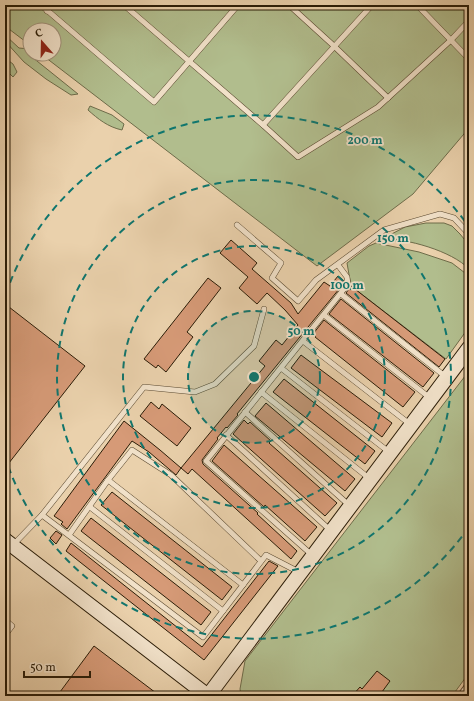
<svg xmlns="http://www.w3.org/2000/svg" width="474" height="701" font-family="Vollkorn,serif">
<style>
.green{fill:#b1bd8d;stroke:#6e6c4a}
.building{fill:#d69a77;stroke:#2a1c07}
.lines{fill:none;stroke-linecap:round;stroke-linejoin:round}
.service-casing{stroke:#5a4930;stroke-width:6}
.minor-casing{stroke:#5a4930;stroke-width:12}
.secondary-casing{stroke:#2a1c07;stroke-width:16}
.service{stroke:#f1e1c9;stroke-width:5}
.minor{stroke:#f1e1c9;stroke-width:10}
.secondary{stroke:#f1e1c9;stroke-width:14}
.ring{fill:none;stroke:#0f766e;stroke-width:2;stroke-dasharray:7 5}
.centre{fill:#0f766e;stroke:#f1e1c9;stroke-width:2}
.ring-label{font-size:12px;text-anchor:middle;font-weight:bold;fill:#0f766e;stroke:#f1e1c9;stroke-width:3.5;stroke-linejoin:round;paint-order:stroke}
</style>
<rect width="100%" height="100%" fill="#ead1ac"/>
<filter id="stains"><feTurbulence type="fractalNoise" baseFrequency=".005" numOctaves="4"/><feColorMatrix values="0 0 0 0 .2 0 0 0 0 .09 0 0 0 0 .02 0 0 0 .5 -.17"/></filter>
<radialGradient id="worn" r=".72"><stop offset=".6" stop-color="#630" stop-opacity="0"/><stop offset="1" stop-color="#630" stop-opacity=".3"/></radialGradient>
<g class="green">
<polygon points="5,5 469,5 469,128 413,194 317,266 41,54 54,54 54,30 30,30 30,45 5,26"/>
<polygon points="5,35 19,48 30,49 30,54 32,54 32,57 78,94 71,95 46,79 24,62 5,41"/>
<polygon points="5,58 13,64 17,72 13,77 5,69"/>
<path d="M 90,106 L 112,115 L 124,124 L 122,130 C 108,127 98,119 88,110 Z"/>
<path d="M 426,223 L 444,223 L 452,226 L 460,234 L 469,245 L 469,269 C 452,251 406,238 382,239 L 405,227 Z"/>
<polygon points="376,243 419,252 452,263 465,273 469,279 469,327 446,359 351,286 347,263 369,246"/>
<polygon points="469,371 469,673 452,696 241,696 240,689 245,661"/>
</g>
<g class="building">
<polygon points="231,240 257,263 252,269 291,303 298,314 324,282 330,286 338,276 343,280 344,283 237,414 238,415 227,428 226,427 217,438 218,439 202,460 203,464 258,513 257,514 297,551 291,559 192,469 188,474 181,468 265,366 259,361 276,340 282,345 298,325 285,310 267,293 257,304 239,288 248,277 220,253"/>
<polygon points="208,278 221,288 187,332 193,337 166,372 158,365 156,368 144,359"/>
<polygon points="351,286 445,359 439,367 346,293"/>
<polygon points="341,299 434,373 423,387 329,314"/>
<polygon points="9,307 85,366 5,468 5,312"/>
<polygon points="324,320 415,392 403,407 315,337 316,336 313,334"/>
<polygon points="301,355 392,423 382,437 291,368"/>
<polygon points="284,379 375,451 365,464 273,392"/>
<polygon points="151,402 159,409 162,404 191,428 177,446 140,416"/>
<polygon points="266,403 355,479 345,491 255,416"/>
<polygon points="244,420 248,424 250,422 271,441 269,443 337,503 325,516 233,434"/>
<polygon points="124,421 160,450 181,468 176,475 149,452 132,441 67,529 61,524 63,522 54,516"/>
<polygon points="224,445 317,527 305,541 265,505 264,507 212,461"/>
<polygon points="112,492 232,587 222,600 101,505"/>
<polygon points="91,518 211,612 201,625 81,531"/>
<polygon points="56,531 62,535 56,544 50,538"/>
<polygon points="71,543 202,647 269,561 278,566 204,660 66,551"/>
<polygon points="94,646 160,696 57,696"/>
<polygon points="377,671 390,681 379,696 352,696 360,687 362,689"/>
</g>
<g class="lines">
<g class="service-casing">
<g id="service">
<polyline points="41,5 154,102 238,5"/>
<polyline points="124,5 263,125 372,5"/>
<polyline points="289,5 334,46 388,98"/>
<polyline points="417,5 469,59"/>
<polyline points="47,11 52,5"/>
<polyline points="263,125 298,157 378,107 451,40 469,21"/>
<polyline points="237,225 281,263 272,278 298,301 316,280 384,230 440,214 454,218 469,234"/>
<polyline points="341,294 446,377"/>
<polyline points="324,315 430,398"/>
<polyline points="303,341 411,425"/>
<polyline points="281,368 389,452"/>
<polyline points="261,392 370,479"/>
<polyline points="245,412 350,506"/>
<polyline points="226,435 330,530"/>
<polyline points="108,480 243,585"/>
<polyline points="90,507 223,611"/>
<polyline points="42,515 203,637 266,555 299,572"/>
<polyline points="69,535 108,480 132,450 171,475 261,561"/>
<polyline points="13,545 42,515 144,387 195,392 215,384 254,346 264,309"/>
<polyline points="312,555 206,461 348,284 347,277 338,265"/>
<polyline points="5,620 12,626 5,635"/>
</g>
</g>
<g class="minor-casing">
<polyline id="minor" points="463,696 469,688"/>
</g>
<g class="secondary-casing">
<g id="secondary">
<polyline points="5,540 208,696"/>
<polyline points="208,696 469,348"/>
</g>
</g>
<use href="#service" class="service"/>
<use href="#minor" class="minor"/>
<use href="#secondary" class="secondary"/>
</g>
<circle cx="254" cy="377" r="66" fill="#0f766e" fill-opacity=".12"/>
<g class="ring">
<circle cx="254" cy="377" r="66"/>
<circle cx="254" cy="377" r="131"/>
<circle cx="254" cy="377" r="197"/>
<path d="M469 527A262 262 0 0 1 6 460M6 294A262 262 0 0 1 469 227"/>
</g>
<circle cx="254" cy="377" r="6" class="centre"/>
<g class="ring-label">
<text x="365" y="144">200 m</text>
<text x="393" y="242">150 m</text>
<text x="347" y="289">100 m</text>
<text x="301" y="335">50 m</text>
</g>
<rect width="474" height="701" fill="none" stroke="#ead1ac" stroke-width="20"/>
<rect x="6" y="6" width="462" height="689" fill="none" stroke="#2a1c07" stroke-width="2"/>
<rect x="10" y="10" width="454" height="681" fill="none" stroke="#2a1c07"/>
<g transform="translate(42 42) rotate(340)"><circle r="19" fill="#f1e1c9" stroke="#a1927b"/>
<path d="M0-3L7 15L0 10L-7 15Z" fill="#8f2418"/>
<text y="-6" font-size="11" font-weight="bold" text-anchor="middle" fill="#2a1c07">С</text>
</g>
<path d="M24 671v6h66v-6" fill="none" stroke="#2a1c07" stroke-width="2"/>
<text x="30" y="671" font-size="12" fill="#2a1c07" stroke="#f1e1c9" stroke-width="3" paint-order="stroke">50 m</text>
<rect width="100%" height="100%" filter="url(#stains)"/>
<rect width="100%" height="100%" fill="url(#worn)"/>
</svg>
